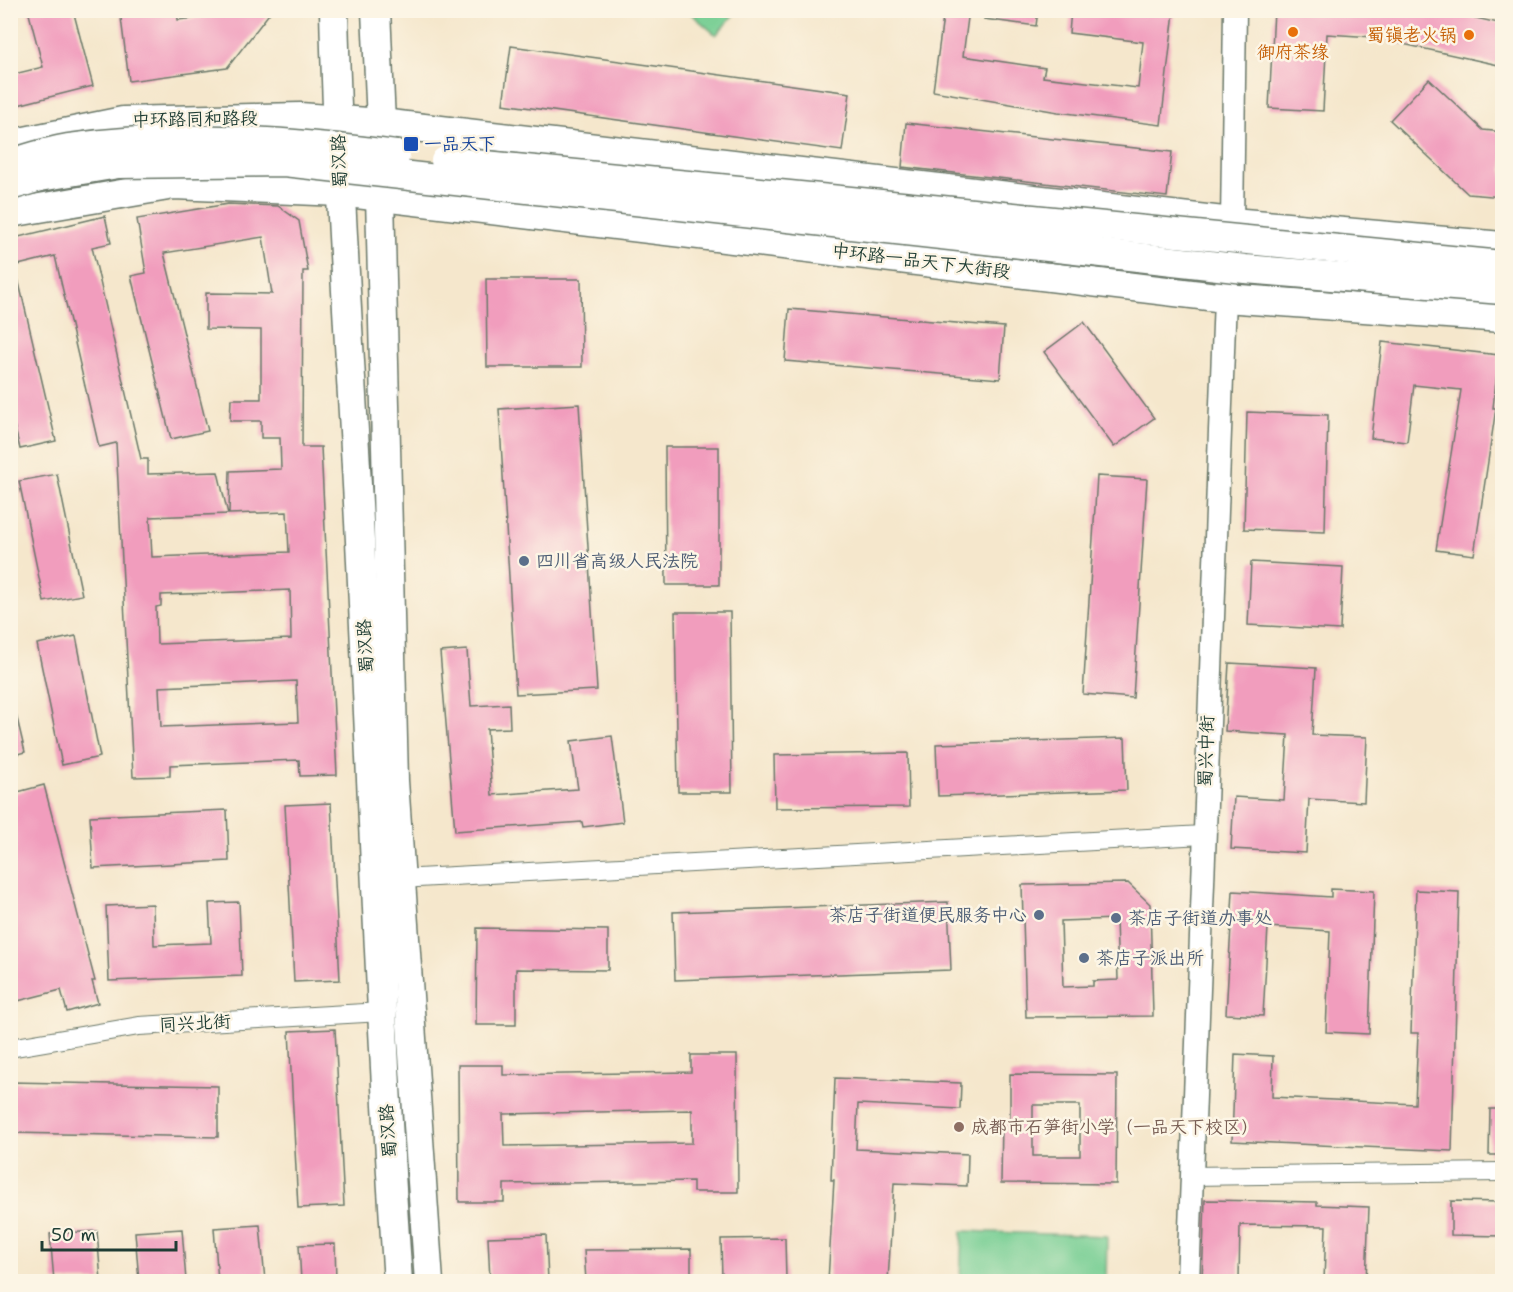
<svg xmlns="http://www.w3.org/2000/svg" width="1513" height="1292" font-family="'Shantell Sans','LXGW WenKai TC',sans-serif">
<style>
.green{fill:#76ce93;stroke:#4a8664;stroke-width:1.5}
.building{fill:#f19dbd;fill-rule:evenodd}
.lines{fill:none;stroke-linecap:round;stroke-linejoin:round}
.minor-casing{stroke:#6a7869;stroke-width:20}
.tertiary-casing{stroke:#6a7869;stroke-width:25}
.primary-casing{stroke:#6a7869;stroke-width:31}
.minor{stroke:#fff;stroke-width:18}
.tertiary{stroke:#fff;stroke-width:22}
.primary{stroke:#fff;stroke-width:28}
.primary-bridge-casing{stroke:#6a7869;stroke-width:31;stroke-linecap:butt}
.primary-bridge{stroke:#fff;stroke-width:28}
.food-dot{fill:#e8710a;stroke:#fcf5e5;stroke-width:2}
.transit-dot{fill:#1a4fb4;stroke:#fcf5e5;stroke-width:2}
.service-dot{fill:#5c6f8a;stroke:#fcf5e5;stroke-width:2}
.education-dot{fill:#8d6e63;stroke:#fcf5e5;stroke-width:2}
.labels{text-anchor:middle;dominant-baseline:central;stroke-width:5;stroke-linejoin:round;paint-order:stroke}
.food-label{font-size:18px;fill:#c56008;stroke:#fcf5e5;text-anchor:end}
.street-label{font-size:18px;fill:#1f3d34;stroke:#fcf5e5}
.transit-label{font-size:18px;fill:#164399;stroke:#fcf5e5;text-anchor:start}
.service-label{font-size:18px;fill:#4e5e75;stroke:#fcf5e5;text-anchor:start}
.education-label{font-size:18px;fill:#785e54;stroke:#fcf5e5;text-anchor:start}
</style>
<rect width="100%" height="100%" fill="#fcf5e5"/>
<filter id="ink" filterUnits="userSpaceOnUse"><feTurbulence type="fractalNoise" baseFrequency=".0167" numOctaves="2"/><feDisplacementMap in="SourceGraphic" scale="12" xChannelSelector="R" yChannelSelector="G"/><feConvolveMatrix kernelMatrix="1 2 1 2 8 2 1 2 1" color-interpolation-filters="sRGB"/></filter>
<filter id="wash" filterUnits="userSpaceOnUse"><feTurbulence type="fractalNoise" baseFrequency=".008" numOctaves="4" result="noise"/><feDisplacementMap in="SourceGraphic" scale="24" xChannelSelector="R" yChannelSelector="G"/><feGaussianBlur stdDeviation="1.35" result="paint"/><feColorMatrix in="noise" values="0 0 0 0 0 0 0 0 0 0 0 0 0 0 0 0 0 1.4 0 .05"/><feComposite in="paint" operator="in"/></filter>
<g filter="url(#wash)">
<rect width="100%" height="100%" fill="#f5e7cc"/>
<g class="green">
<polygon points="688,11 737,11 716,35"/>
<polygon points="962,1231 1107,1236 1106,1281 960,1281"/>
</g>
<g id="blocks">
<g class="building">
<polygon points="28,10 73,10 93,86 10,107 10,75 43,67"/>
<polygon points="120,10 177,10 178,20 272,10 227,68 129,81"/>
<polygon points="944,10 969,10 963,56 1045,68 1043,77 1138,88 1143,42 1069,33 1071,10 1174,12 1161,125 1058,112 933,91"/>
<polygon points="985,10 1038,10 1036,26 984,19"/>
<polygon points="1274,10 1440,10 1503,24 1503,66 1389,41 1389,38 1327,34 1323,111 1269,108"/>
<polygon points="511,46 850,93 842,151 503,104"/>
<polygon points="1429,79 1483,130 1503,132 1503,197 1468,194 1390,120"/>
<polygon points="906,123 1172,152 1167,197 902,167"/>
<path d="M 228,204 L 278,206 L 299,221 L 308,271 L 303,271 L 302,447 L 321,447 L 337,775 L 300,776 L 299,760 L 170,765 L 170,776 L 133,777 L 116,443 L 99,447 L 55,256 L 10,267 L 10,239 L 105,216 L 111,243 L 92,247 L 141,459 L 148,459 L 148,474 L 218,472 L 228,514 L 150,517 L 152,557 L 289,552 L 287,512 L 229,514 L 230,471 L 281,469 L 280,438 L 261,438 L 261,421 L 230,421 L 231,399 L 261,399 L 261,330 L 206,329 L 206,293 L 272,294 L 263,237 L 164,253 L 208,431 L 171,439 L 131,276 L 146,273 L 137,219 ZM 290,590 L 291,639 L 157,644 L 156,607 L 161,606 L 161,595 ZM 296,681 L 298,722 L 161,727 L 159,687 Z"/>
<polygon points="16,270 56,441 20,449 10,408 10,271"/>
<polygon points="486,279 581,279 582,367 487,367"/>
<polygon points="789,309 1004,327 1000,379 785,361"/>
<polygon points="1084,322 1154,418 1114,447 1044,352"/>
<polygon points="1382,342 1499,355 1493,408 1496,408 1474,555 1436,550 1461,390 1414,385 1407,442 1371,438"/>
<polygon points="579,404 597,690 516,694 499,409"/>
<polygon points="1247,412 1328,415 1325,532 1244,529"/>
<polygon points="665,447 719,447 719,585 666,585"/>
<polygon points="57,474 82,595 44,602 19,481"/>
<polygon points="1097,476 1147,479 1133,698 1083,694"/>
<polygon points="1251,562 1343,567 1340,630 1248,625"/>
<polygon points="675,612 730,612 732,792 678,792"/>
<polygon points="76,636 100,757 62,765 37,644"/>
<polygon points="467,650 471,706 509,704 510,728 487,729 492,795 578,789 571,741 612,736 623,822 583,827 582,822 455,831 440,652"/>
<polygon points="1229,663 1316,668 1312,735 1367,737 1364,802 1309,799 1306,853 1231,849 1234,797 1284,800 1288,735 1225,731"/>
<polygon points="16,714 25,752 10,756 10,715"/>
<polygon points="1125,738 1127,790 938,796 936,744"/>
<polygon points="908,753 909,807 775,808 774,755"/>
<polygon points="44,785 95,981 92,981 98,1003 67,1012 61,990 10,1003 10,794"/>
<polygon points="331,803 340,980 294,982 285,805"/>
<polygon points="227,810 229,861 93,868 90,816"/>
<path d="M 1128,883 L 1150,904 L 1153,1016 L 1026,1017 L 1022,885 ZM 1116,919 L 1118,980 L 1093,981 L 1093,986 L 1063,987 L 1061,921 Z"/>
<polygon points="1331,889 1374,891 1369,1034 1326,1032 1330,931 1268,927 1263,1016 1226,1014 1233,891 1331,897"/>
<polygon points="1416,890 1459,892 1452,1151 1232,1141 1235,1054 1273,1056 1272,1097 1415,1104 1418,1033 1411,1033"/>
<polygon points="239,902 242,976 109,981 106,906 153,904 154,945 211,943 209,903"/>
<polygon points="948,902 951,970 675,980 673,912"/>
<polygon points="477,928 608,930 608,970 516,969 516,1025 476,1025"/>
<polygon points="335,1029 344,1206 298,1208 289,1031"/>
<path d="M 691,1055 L 737,1055 L 738,1192 L 693,1192 L 693,1181 L 504,1184 L 504,1202 L 459,1202 L 458,1065 L 503,1065 L 503,1075 L 691,1072 ZM 692,1110 L 692,1143 L 504,1146 L 503,1114 Z"/>
<path d="M 1010,1074 L 1117,1075 L 1116,1184 L 1001,1183 L 1002,1120 L 1010,1120 ZM 1033,1105 L 1080,1105 L 1080,1156 L 1033,1156 Z"/>
<polygon points="835,1078 961,1083 960,1109 858,1104 856,1149 968,1154 967,1186 894,1183 888,1281 828,1281 834,1180 831,1180"/>
<polygon points="10,1082 218,1086 218,1137 10,1133"/>
<polygon points="1490,1109 1503,1109 1503,1155 1489,1155"/>
<polygon points="1205,1200 1317,1202 1317,1205 1369,1207 1366,1281 1324,1281 1326,1226 1240,1225 1239,1281 1202,1281"/>
<polygon points="1451,1201 1503,1202 1503,1236 1451,1235"/>
<polygon points="260,1225 265,1281 218,1281 214,1228"/>
<polygon points="182,1229 186,1281 139,1281 135,1232"/>
<polygon points="97,1231 101,1281 54,1281 50,1234"/>
<polygon points="546,1235 548,1281 490,1281 488,1237"/>
<polygon points="785,1238 786,1279 722,1279 721,1239"/>
<polygon points="335,1244 336,1281 301,1281 299,1245"/>
<polygon points="691,1249 691,1281 586,1281 584,1250"/>
</g>
</g>
</g>
<g filter="url(#ink)">
<use href="#blocks" fill-opacity="0" stroke="#6a7869" stroke-width="1.5"/>
<g class="lines">
<g class="minor-casing">
<g id="minor">
<polyline points="400,879 1203,835"/>
<polyline points="10,1048 139,1026 382,1012"/>
<polyline points="1191,1176 1502,1172"/>
</g>
</g>
<g class="tertiary-casing">
<polyline id="tertiary" points="1188,1282 1225,298 1232,222 1235,10"/>
</g>
<g class="primary-casing">
<g id="primary">
<path d="M 334,10 C 338,187 351,364 360,541 C 372,788 381,1035 398,1282"/>
<polyline points="376,10 381,123 380,196 394,781 429,1282"/>
<polyline points="10,144 123,121 300,117 381,123 1232,222 1502,246"/>
<polyline points="10,213 174,185 340,192 1225,298 1502,318"/>
</g>
</g>
<use href="#minor" class="minor"/>
<use href="#tertiary" class="tertiary"/>
<use href="#primary" class="primary"/>
<g class="primary-bridge-casing">
<g id="primary-bridge">
<polyline points="445,161 1502,265"/>
<path d="M 10,163 C 29,158 49,151 68,148 C 177,132 288,141 396,155"/>
<polyline points="10,186 40,177 118,164 284,162 1245,269 1502,290"/>
</g>
</g>
<use href="#primary-bridge" class="primary-bridge"/>
</g>
</g>
<g class="food-dot">
<circle cx="1293" cy="32" r="6"/>
<circle cx="1469" cy="35" r="6"/>
</g>
<rect class="transit-dot" x="403" y="136" width="16" height="16" rx="3"/>
<g class="service-dot">
<circle cx="524" cy="561" r="6"/>
<circle cx="1039" cy="915" r="6"/>
<circle cx="1116" cy="918" r="6"/>
<circle cx="1084" cy="958" r="6"/>
</g>
<circle class="education-dot" cx="959" cy="1127" r="6"/>
<g class="labels">
<g class="food-label">
<text x="1457" y="35">蜀镇老火锅</text>
<text x="1293" y="52" text-anchor="middle">御府茶缘</text>
</g>
<g class="street-label">
<text transform="translate(195 119) rotate(-1)">中环路同和路段</text>
<text transform="translate(339 161) rotate(-92)">蜀汉路</text>
<text transform="translate(921 261) rotate(7)">中环路一品天下大街段</text>
<text transform="translate(365 646) rotate(-93)">蜀汉路</text>
<text transform="translate(1206 751) rotate(-88)">蜀兴中街</text>
<text transform="translate(195 1023) rotate(-3)">同兴北街</text>
<text transform="translate(388 1131) rotate(-94)">蜀汉路</text>
</g>
<g class="transit-label">
<text x="424" y="144">一品天下</text>
</g>
<g class="service-label">
<text x="536" y="561">四川省高级人民法院</text>
<text x="1027" y="915" text-anchor="end">茶店子街道便民服务中心</text>
<text x="1128" y="918">茶店子街道办事处</text>
<text x="1096" y="958">茶店子派出所</text>
</g>
<g class="education-label">
<text x="971" y="1127">成都市石笋街小学（一品天下校区）</text>
</g>
</g>
<rect width="1513" height="1292" fill="none" stroke="#fcf5e5" stroke-width="36"/>
<path d="M42 1241v9h134v-9" fill="none" stroke="#1f3d34" stroke-width="3"/>
<text x="51" y="1241" font-size="18" fill="#1f3d34" stroke="#fcf5e5" stroke-width="4.5" paint-order="stroke">50 m</text>
</svg>
